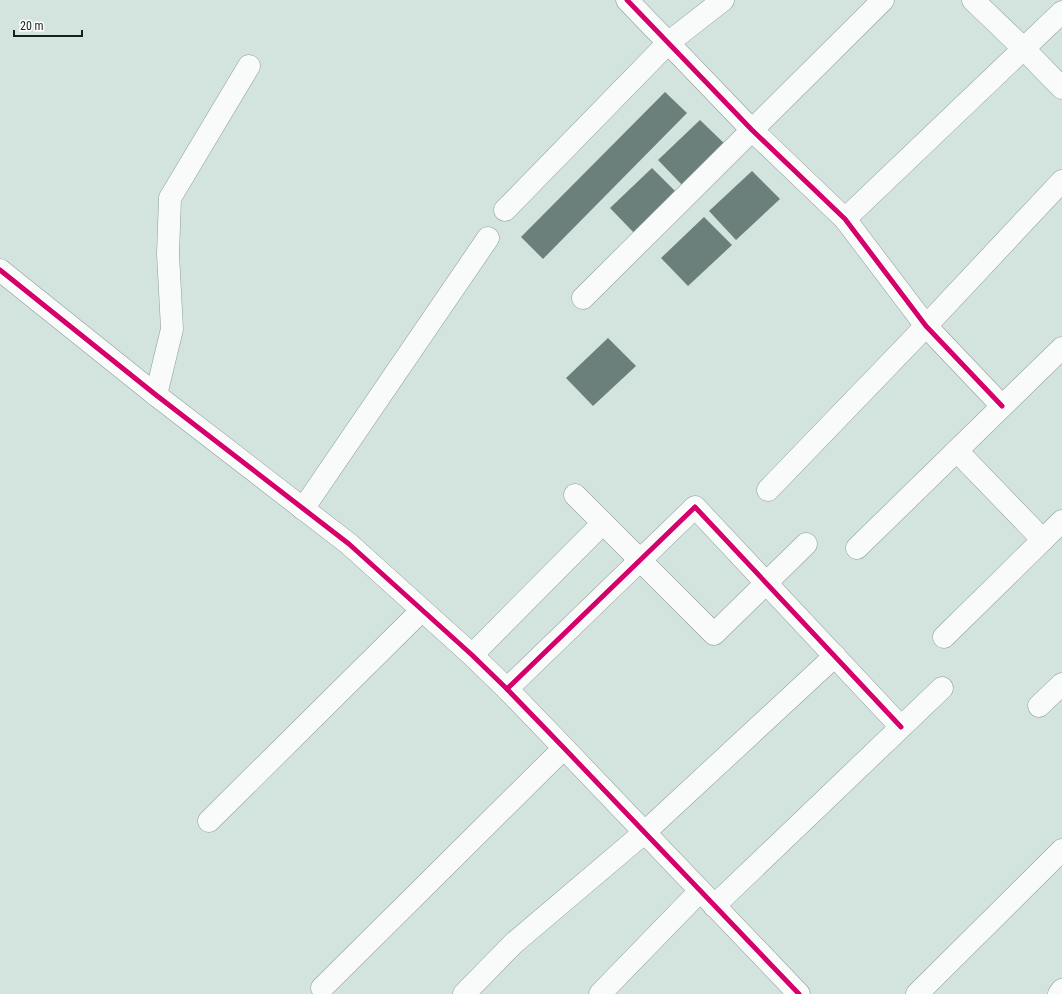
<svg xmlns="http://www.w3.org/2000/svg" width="1062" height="994" font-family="'Roboto Condensed',sans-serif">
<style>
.building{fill:#6b807a}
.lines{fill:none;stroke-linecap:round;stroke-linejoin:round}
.minor-casing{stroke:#8f9d98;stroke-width:23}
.minor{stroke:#f8fbfa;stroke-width:22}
.cycleway-casing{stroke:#fff;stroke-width:8}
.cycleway{stroke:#d6006c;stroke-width:5}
</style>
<rect width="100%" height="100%" fill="#d2e4dd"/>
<g class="building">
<polygon points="665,92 687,113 543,259 521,237"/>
<polygon points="700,120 729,148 685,188 658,160"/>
<polygon points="652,168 680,196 637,236 610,208"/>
<polygon points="752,171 780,199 736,240 709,211"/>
<polygon points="704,217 732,245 688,286 661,258"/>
<polygon points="608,338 636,366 593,406 566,378"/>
</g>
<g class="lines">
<g class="minor-casing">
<g id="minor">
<polyline points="627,0 752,130 845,219 926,326 1002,406"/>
<polyline points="973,0 1024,49 1062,88"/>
<polyline points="505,210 668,43 723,0"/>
<polyline points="845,219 1062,12"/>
<polyline points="0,270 156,395 349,544 472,655 507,689 564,748 799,994"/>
<polyline points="583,298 883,0"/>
<polyline points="156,395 172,329 168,254 170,198 249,66"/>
<polyline points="957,451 1043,540"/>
<polyline points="768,490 926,326 1062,181"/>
<polyline points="575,495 714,634 806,544"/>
<polyline points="303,509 488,238"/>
<polyline points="857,548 1062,348"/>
<polyline points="944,637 1062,521"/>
<polyline points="472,655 603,523"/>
<polyline points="507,689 695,507 901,727"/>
<polyline points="1039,706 1062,684"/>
<polyline points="209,821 422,610"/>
<polyline points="714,906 942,688"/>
<polyline points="322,988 564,748"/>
<polyline points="464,994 514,943 645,832 835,656"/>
<polyline points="600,994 700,891"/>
<polyline points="917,994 1062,850"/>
<polyline points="1059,994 1062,990"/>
</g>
</g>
<use href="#minor" class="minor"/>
<g class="cycleway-casing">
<g id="cycleway">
<polyline points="627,0 752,130 845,219 926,326 1002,406"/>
<polyline points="0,270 156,395 349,544 472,655 507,689 564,748 799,994"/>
<polyline points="507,689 695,507 901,727"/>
</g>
</g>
<use href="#cycleway" class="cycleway"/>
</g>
<path d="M14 30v6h68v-6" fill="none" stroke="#15211d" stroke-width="2"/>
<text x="20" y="30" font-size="12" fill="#15211d" stroke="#ffffff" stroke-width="3" paint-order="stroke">20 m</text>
</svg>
